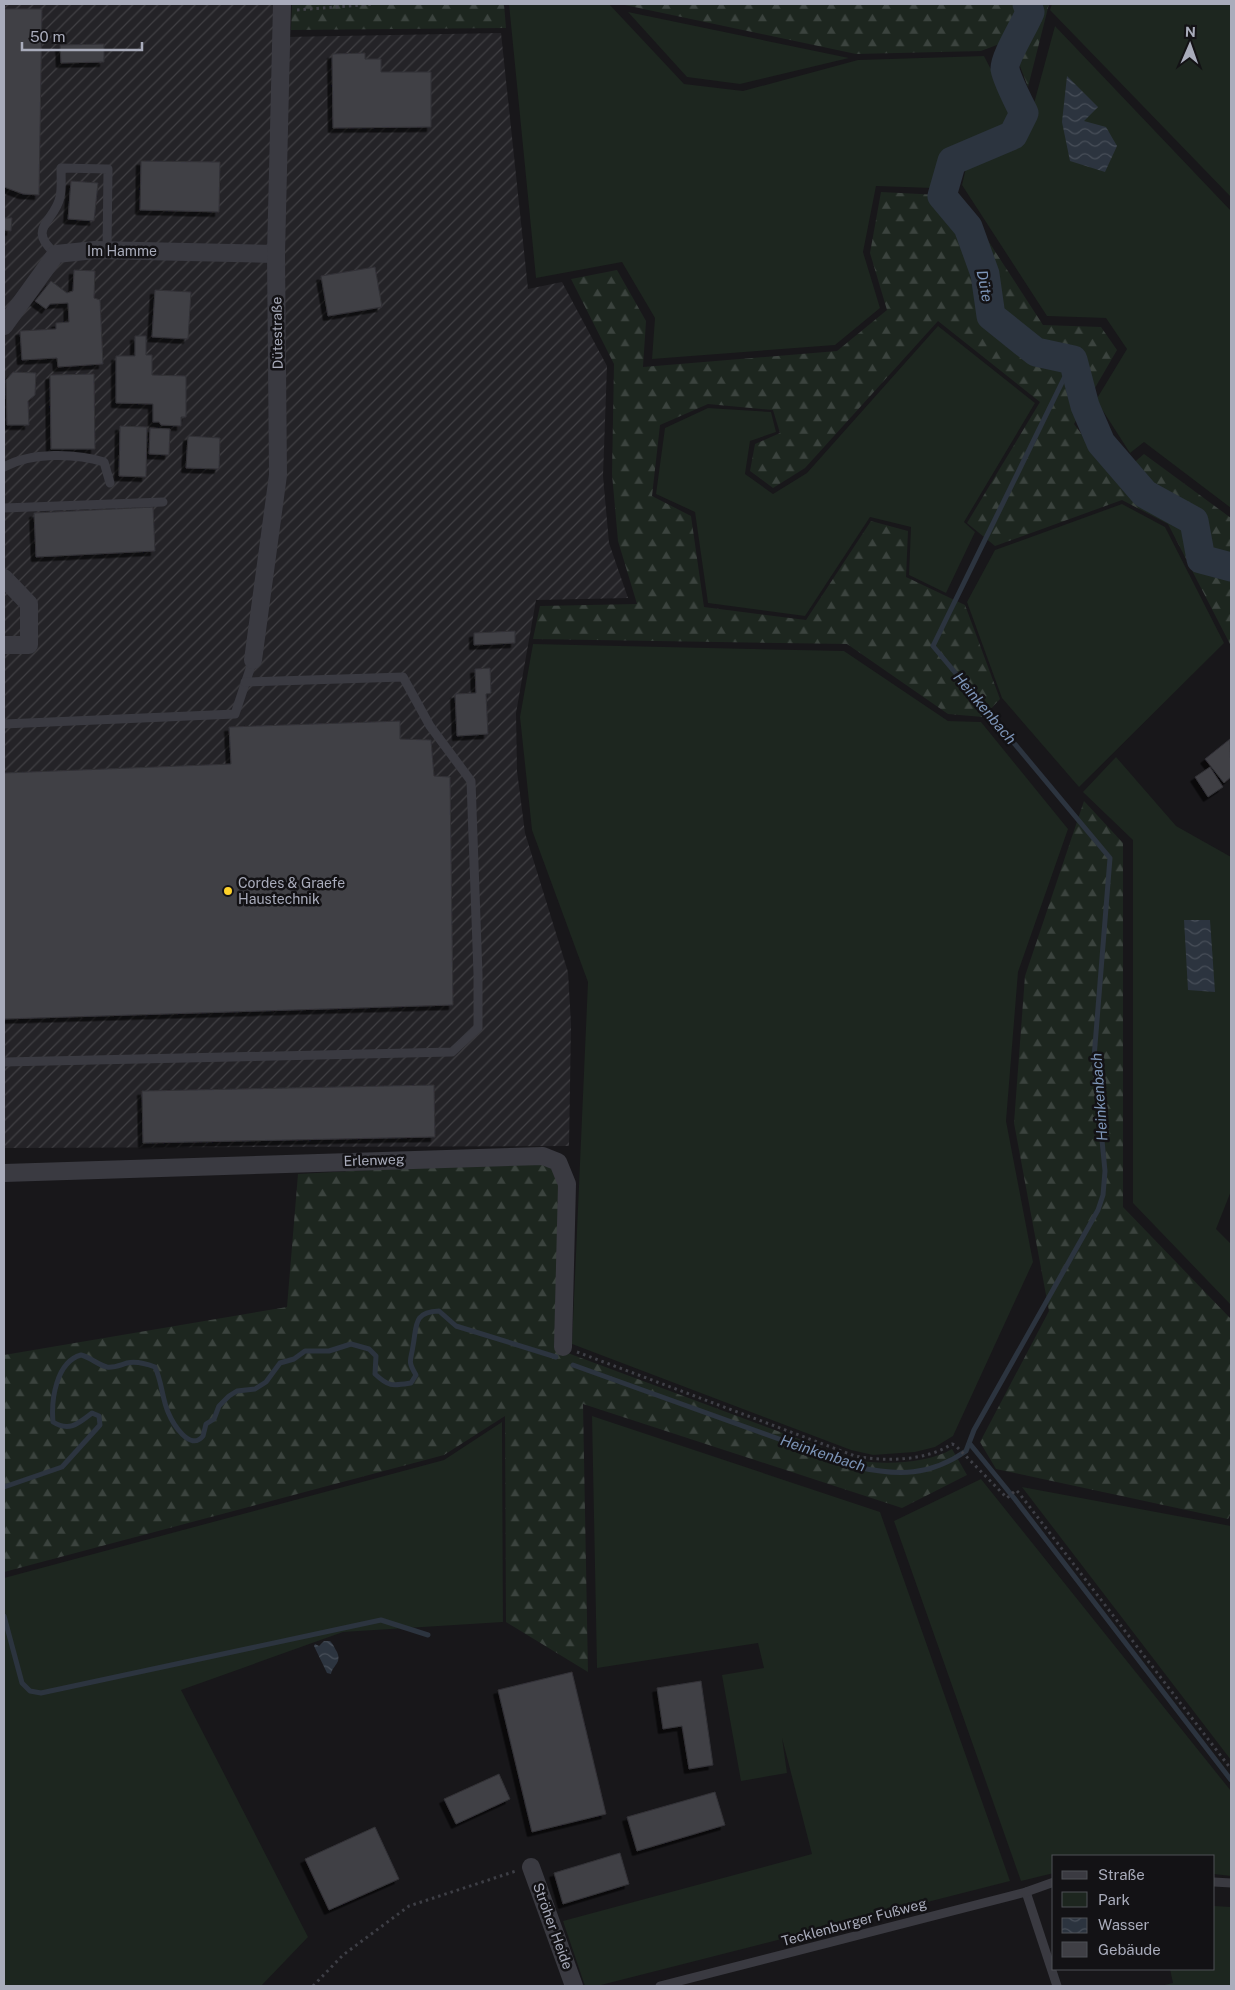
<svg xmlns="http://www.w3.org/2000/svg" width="1235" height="1990" font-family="'Public Sans',sans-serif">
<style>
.industrial{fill:url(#industrial-furrows)}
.green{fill:#1d261f}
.forest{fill:url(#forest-firs)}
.water{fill:url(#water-waves)}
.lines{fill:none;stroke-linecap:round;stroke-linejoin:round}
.stream{stroke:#2c343f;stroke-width:5}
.river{stroke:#2c343f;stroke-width:29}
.building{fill:#3f3f45;stroke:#323136;filter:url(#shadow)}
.path{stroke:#3e3f46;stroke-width:3;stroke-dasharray:2.5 4;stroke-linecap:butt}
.lane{stroke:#3a3a41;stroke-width:9}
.street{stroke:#3a3a41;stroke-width:18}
.poi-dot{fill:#ffd22a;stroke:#131215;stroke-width:2}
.labels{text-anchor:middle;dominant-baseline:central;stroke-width:5;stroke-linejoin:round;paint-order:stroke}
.street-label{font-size:14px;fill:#a9acbb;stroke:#131215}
.poi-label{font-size:14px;fill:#a9acbb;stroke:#131215;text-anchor:start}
.water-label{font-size:15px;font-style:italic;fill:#7d95b8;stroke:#131215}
</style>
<defs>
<pattern id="industrial-furrows" width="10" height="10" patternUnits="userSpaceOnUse" patternTransform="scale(1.25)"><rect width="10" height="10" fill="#242327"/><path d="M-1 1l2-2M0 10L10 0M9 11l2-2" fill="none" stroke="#414044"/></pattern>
<pattern id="forest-firs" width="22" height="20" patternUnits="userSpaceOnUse" patternTransform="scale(1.25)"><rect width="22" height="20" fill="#1d261f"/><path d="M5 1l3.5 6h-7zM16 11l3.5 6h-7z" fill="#3b433e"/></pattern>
<pattern id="water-waves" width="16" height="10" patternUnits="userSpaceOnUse" patternTransform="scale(1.25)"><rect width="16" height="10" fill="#2c343f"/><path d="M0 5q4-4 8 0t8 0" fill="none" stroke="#484f59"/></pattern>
<filter id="shadow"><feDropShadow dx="-4.5" dy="4.5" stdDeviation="0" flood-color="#0009"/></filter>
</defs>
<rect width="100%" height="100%" fill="#18171a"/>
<polygon class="industrial" points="4,4 284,4 284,37 501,33 528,289 562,282 607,366 603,476 609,543 628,598 536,600 516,713 517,771 525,833 568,972 571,1024 569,1146 4,1148"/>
<g class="green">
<polygon points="509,4 609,4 684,84 743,91 858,60 984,56 1012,110 1006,124 942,151 932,188 876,186 863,252 880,308 835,345 652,359 655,318 622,262 536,278"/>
<polygon points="1052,4 1231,4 1231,197 1050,10"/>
<polygon points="628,12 849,58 740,84 687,77"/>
<polygon points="1055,26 1231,211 1231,508 1144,442 1130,453 1096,400 1127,349 1106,318 1047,316 962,185 966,168 1023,144"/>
<polygon points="938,326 1035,403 964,522 975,532 946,593 909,575 911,527 870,517 805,616 708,603 695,512 656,494 665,428 708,408 771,412 776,432 750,441 745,474 773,494 807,473"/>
<polygon points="1122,504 1165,527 1224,643 1079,787 1002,698 967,602 995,550"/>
<polygon points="533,644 844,651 948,721 981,722 1068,829 1018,972 1006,1121 1033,1262 953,1436 935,1447 915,1452 873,1455 851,1450 572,1344 588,982 532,830 520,717"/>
<polygon points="1116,757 1176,826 1231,857 1231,1191 1216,1229 1231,1244 1231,1305 1133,1203 1133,840 1083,792"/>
<polygon points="592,1416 880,1512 1010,1881 597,1986 585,1986 563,1921 812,1854 782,1738 787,1773 741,1781 722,1675 764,1668 758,1643 597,1668"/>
<polygon points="502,1422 503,1622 343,1632 181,1690 308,1937 261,1986 4,1986 4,1578 444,1460"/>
<polygon points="981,1479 1231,1791 1231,1876 1214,1874 1214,1856 1054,1856 1054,1873 1021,1881 894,1521"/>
<polygon points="1022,1487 1231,1526 1231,1760"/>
<polygon points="1214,1906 1231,1907 1231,1986 1160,1986 1173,1983 1170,1969 1214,1969"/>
</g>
<g class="forest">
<polygon points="292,4 504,4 506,28 291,30"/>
<polygon points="620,4 1049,4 1028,87 1010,40 981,51 856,54"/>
<polygon points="881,192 959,196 1043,325 1101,327 1117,350 1074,424 1115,479 1144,454 1231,518 1231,646 1168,524 1122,500 995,546 967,523 1040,402 938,321 805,468 773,488 750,471 755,444 780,433 773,410 708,404 660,425 652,496 691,516 704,607 806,620 871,521 908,531 906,577 965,605 1000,699 983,717 948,714 847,644 533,639 540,606 637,604 618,541 612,474 614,364 571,279 617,270 646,321 643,367 837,351 887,310 870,253"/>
<polygon points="1084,801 1123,843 1123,1207 1231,1319 1231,1513 1228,1519 996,1469 980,1442 1049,1311 1014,1123 1025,976"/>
<path d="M 543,1160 L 555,1170 L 560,1186 L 557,1349 L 855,1460 C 882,1465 927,1464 952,1449 L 967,1475 L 902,1508 L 583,1404 L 588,1672 L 506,1622 L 505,1416 L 444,1455 L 4,1572 L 4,1355 L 287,1307 L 298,1174 Z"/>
</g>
<g class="water">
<polygon points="1067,76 1098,107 1084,121 1106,127 1117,146 1105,172 1070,161 1062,122"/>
<polygon points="1184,920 1210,920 1215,992 1188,990"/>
<path d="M 324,1641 L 330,1641 C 334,1645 334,1647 337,1652 C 342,1663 333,1665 331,1674 L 327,1673 L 314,1646 L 315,1644 L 319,1646 Z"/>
</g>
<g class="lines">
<g class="stream">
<path d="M 573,1365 L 857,1467 C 898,1476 930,1476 966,1451 L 974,1430 L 1098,1210 L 1103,1195 L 1105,1171 L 1094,1058 L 1110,858 L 933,646 L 1073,360"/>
<polyline points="970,1444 1014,1498 1231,1780"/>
<path d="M 4,1487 L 62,1467 L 100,1425 L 99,1416 L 92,1413 C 78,1424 69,1432 53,1422 C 51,1400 56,1362 81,1355 C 90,1357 98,1365 107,1367 C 114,1368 120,1365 127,1363 C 136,1361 147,1364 155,1367 C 162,1382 162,1398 168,1412 C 173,1424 190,1452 203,1436 L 206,1424 L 214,1419 L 219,1406 L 229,1396 L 237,1391 L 255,1389 L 266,1382 L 280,1363 L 294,1359 L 305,1351 L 329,1351 L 351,1344 L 369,1349 L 376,1356 L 375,1374 C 389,1387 392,1386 411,1383 L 416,1375 C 407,1360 411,1361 413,1346 C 417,1325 413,1312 439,1311 L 456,1326 L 556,1357"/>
<polyline points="4,1616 22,1683 30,1691 41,1693 381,1620 428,1635"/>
</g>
<path class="river" d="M 1027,4 L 1030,12 C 1025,25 1004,58 1005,69 C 1007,80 1019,103 1024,113 L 1013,135 L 952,161 L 942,196 L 968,227 L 985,274 L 991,316 L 1036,352 L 1073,360 L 1085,406 L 1101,443 L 1145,494 L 1194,521 L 1201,559 L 1231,567"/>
</g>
<g class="building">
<polygon points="4,9 42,9 39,195 23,194 4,187"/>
<polygon points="104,44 104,62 61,63 60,45"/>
<polygon points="365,53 365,59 381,59 381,72 431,72 431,127 333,128 332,54"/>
<polygon points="141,161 220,162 219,212 140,210"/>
<polygon points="71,181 98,183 94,221 68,219"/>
<polygon points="4,218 12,218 11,231 4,230"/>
<polygon points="375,267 382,307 328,316 321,276"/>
<polygon points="74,270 95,271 94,298 100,300 103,364 58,367 57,358 22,360 20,331 56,329 56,323 69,322 68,303 50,304 46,309 35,301 51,281 67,293 73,291"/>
<polygon points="155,290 191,292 188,339 152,337"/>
<polygon points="135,336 146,336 146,355 152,355 152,375 186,376 186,417 181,417 181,426 161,425 159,422 153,422 153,404 116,403 116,356 135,356"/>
<polygon points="13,372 36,373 35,395 28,401 29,425 7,425 6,380"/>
<polygon points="94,374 95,449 51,449 50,375"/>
<polygon points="120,426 147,427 146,477 119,476"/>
<polygon points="150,428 170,429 169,455 149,454"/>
<polygon points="188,436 220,438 219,469 186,468"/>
<polygon points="153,507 155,551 36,557 34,513"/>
<polygon points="515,631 515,643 474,645 474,633"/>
<polygon points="490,668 491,693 486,694 488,734 457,736 455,694 476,693 475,669"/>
<polygon points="400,721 400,739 431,740 434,776 450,777 453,1005 4,1019 4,773 231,764 229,727"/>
<polygon points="1230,739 1231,777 1224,783 1205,759"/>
<polygon points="1210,767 1223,787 1208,797 1195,777"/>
<polygon points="434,1085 435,1137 143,1143 142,1091"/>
<polygon points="572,1672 606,1814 532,1832 498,1690"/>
<polygon points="701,1681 713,1765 689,1769 682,1726 663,1729 657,1688"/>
<polygon points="499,1774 510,1799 456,1824 444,1799"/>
<polygon points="715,1792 725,1825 637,1851 627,1817"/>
<polygon points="375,1827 399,1879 329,1910 305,1859"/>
<polygon points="620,1853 629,1884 563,1904 554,1873"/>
</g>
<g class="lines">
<g class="path">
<polyline points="297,10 374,4"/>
<path d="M 577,1352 L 855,1456 C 885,1462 926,1461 952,1444 L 955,1445 L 1007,1498 L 1016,1490 L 1019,1493 L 1231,1769"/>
<polyline points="313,1986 343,1955 409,1906 516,1871"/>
</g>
<g class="lane">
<path d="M 56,254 C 25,228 55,222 60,197 C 62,188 61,177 61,168 L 108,169 L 107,250"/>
<path d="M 4,467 C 31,452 75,453 104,462 L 110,483"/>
<polyline points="4,508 163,502"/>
<polyline points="4,724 235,714 253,660"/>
<polyline points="4,1062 452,1052 478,1028 478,974 471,781 430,726 403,677 245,682"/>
<polyline points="1214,1882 1231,1883"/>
<polyline points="1026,1892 1057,1986"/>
<polyline points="660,1986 1026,1892 1054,1882"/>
</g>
<g class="street">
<polyline points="4,326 56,254 95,250 276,254"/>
<polyline points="4,578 29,604 29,645 4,645"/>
<polyline points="253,660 278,475 276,254 282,4"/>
<polyline points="4,1173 543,1156 558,1162 567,1184 563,1347"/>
<polyline points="531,1867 574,1986"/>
</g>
</g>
<circle class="poi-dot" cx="228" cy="891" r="5"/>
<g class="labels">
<g class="street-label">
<text x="122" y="251">Im Hamme</text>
<text transform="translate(277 333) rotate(-91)">Dütestraße</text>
<text transform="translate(374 1160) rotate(-2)">Erlenweg</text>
<text transform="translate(854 1922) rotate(-15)">Tecklenburger Fußweg</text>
<text transform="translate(553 1926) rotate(70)">Ströher Heide</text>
</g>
<g class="poi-label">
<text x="238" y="883">Cordes &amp; Graefe<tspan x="238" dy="16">Haustechnik</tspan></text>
</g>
<g class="water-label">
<text transform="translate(985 286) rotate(79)">Düte</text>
<text transform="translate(985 708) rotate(50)">Heinkenbach</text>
<text transform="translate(1099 1097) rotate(-94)">Heinkenbach</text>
<text transform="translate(823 1453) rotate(18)">Heinkenbach</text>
</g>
</g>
<rect width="1235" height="1990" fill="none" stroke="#a9acbb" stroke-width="10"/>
<rect x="1052" y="1855" width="162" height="115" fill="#131215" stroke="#4f5057"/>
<rect x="1062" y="1871" width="25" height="8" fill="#3a3a41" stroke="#4f5057"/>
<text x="1098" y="1880" font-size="15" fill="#a9acbb">Straße</text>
<rect x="1062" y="1892" width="25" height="15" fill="#1d261f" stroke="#4f5057"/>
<text x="1098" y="1905" font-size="15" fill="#a9acbb">Park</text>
<rect x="1062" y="1918" width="25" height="15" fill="url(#water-waves)" stroke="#4f5057"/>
<text x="1098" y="1930" font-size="15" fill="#a9acbb">Wasser</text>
<rect x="1062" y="1942" width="25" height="15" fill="#3f3f45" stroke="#4f5057"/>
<text x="1098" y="1955" font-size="15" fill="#a9acbb">Gebäude</text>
<g transform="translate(1190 45) rotate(2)" stroke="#131215" stroke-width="4" paint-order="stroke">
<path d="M0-4L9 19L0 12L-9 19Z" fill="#a9acbb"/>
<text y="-8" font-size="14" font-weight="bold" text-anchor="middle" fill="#a9acbb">N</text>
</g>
<path d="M22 42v8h120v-8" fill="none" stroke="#a9acbb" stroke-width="2.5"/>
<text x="30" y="42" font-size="15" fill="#a9acbb" stroke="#131215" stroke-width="4" paint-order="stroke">50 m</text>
</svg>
